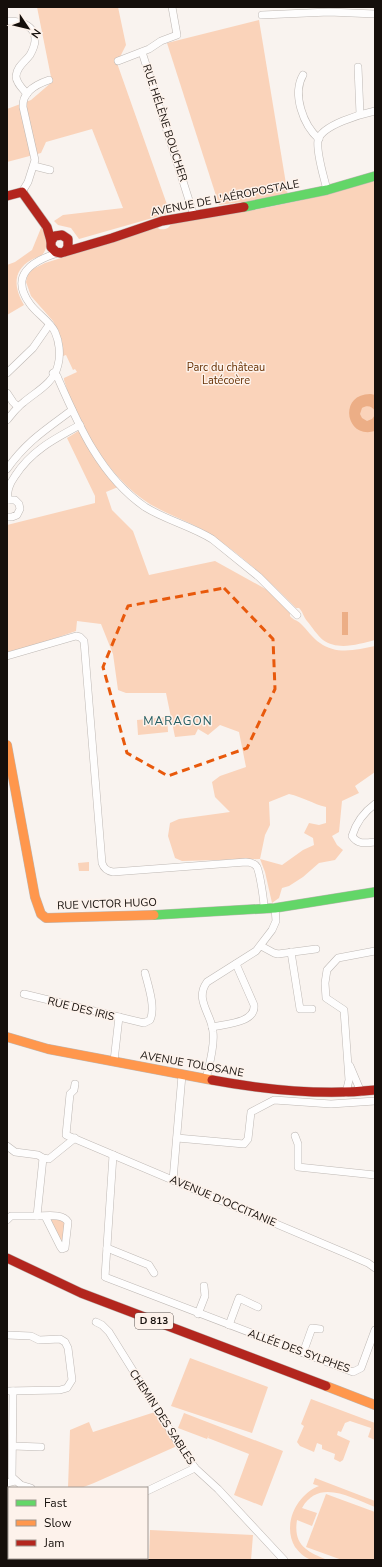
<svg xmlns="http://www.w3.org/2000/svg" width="382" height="1567" font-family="'Nunito Sans',sans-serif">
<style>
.green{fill:#fad3ba;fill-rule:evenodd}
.water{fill:#ecae86}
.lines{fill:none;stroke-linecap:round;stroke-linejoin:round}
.street-casing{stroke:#beb8b4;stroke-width:8}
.fast-casing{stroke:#beb8b4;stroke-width:10}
.slow-casing{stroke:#beb8b4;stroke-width:10}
.jam-casing{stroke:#beb8b4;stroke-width:10}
.street{stroke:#fefdfd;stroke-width:7}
.fast{stroke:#63d668;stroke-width:9}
.slow{stroke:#ff974d;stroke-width:9}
.jam{stroke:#b3261e;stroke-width:9}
.marked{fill:none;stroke:#e8590c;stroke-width:3;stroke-dasharray:8 5;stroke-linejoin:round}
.labels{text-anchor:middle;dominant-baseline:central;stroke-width:3;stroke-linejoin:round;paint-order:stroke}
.shield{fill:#fdf2eb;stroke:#5b534e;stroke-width:1}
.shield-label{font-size:10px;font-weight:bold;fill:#150f0b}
.street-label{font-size:11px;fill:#150f0b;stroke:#fdf2eb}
.park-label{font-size:11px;fill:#693306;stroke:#fdf2eb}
.neighbourhood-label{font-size:12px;letter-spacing:1px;fill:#245e63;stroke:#fdf2eb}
</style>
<rect width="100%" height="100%" fill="#f9f3ef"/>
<g class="green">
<polygon points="37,7 118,7 126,45 117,63 170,213 79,239 71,228 58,225 54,221 63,215 123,208 92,129 46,142 41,153 7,162 7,109 31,100 52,82"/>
<polygon points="259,20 288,196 219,205 167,43"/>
<path d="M 375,180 L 375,640 C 359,644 338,651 323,640 C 317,635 312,627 307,621 C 303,616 303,612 299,608 L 296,608 C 269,581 242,555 211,535 C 195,524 176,518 159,509 C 114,487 78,427 64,380 L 64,378 L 77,372 L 75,369 L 73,370 L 66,355 L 63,356 L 60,336 L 53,321 L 31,296 L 26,282 L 28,274 L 31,270 L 45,263 L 109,243 L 157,226 L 159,229 C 164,230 170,229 171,223 C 240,214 309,201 375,180 Z"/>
<path d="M 41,228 L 43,228 C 46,236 49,248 42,255 C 39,257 34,258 31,260 C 12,271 14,288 24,305 L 7,315 L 7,265 L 15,262 L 32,250 Z"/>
<path d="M 80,430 L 118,487 L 106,492 L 112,510 L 133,531 L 149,575 L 215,561 L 271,592 L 290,613 L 290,616 C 293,620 297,620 300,623 C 307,629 312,638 320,643 C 336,655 357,650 375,646 L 375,772 L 355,786 L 359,793 L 342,801 L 339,832 L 332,836 L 337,845 L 343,850 L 335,860 L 319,863 L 303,877 L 289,886 L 282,888 L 279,898 L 272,903 L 265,872 L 260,859 L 182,861 L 175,858 L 168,836 L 170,823 L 179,819 L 230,812 L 215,797 L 212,782 L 220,776 L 246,767 L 239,732 L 220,725 L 208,735 L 198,729 L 195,735 L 175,737 L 166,693 L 126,693 L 118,690 L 113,654 L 101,624 L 77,621 L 76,631 L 7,655 L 7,525 L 95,503 L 95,496 L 67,438 ZM 289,794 C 303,797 313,804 326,807 L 326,823 L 319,825 L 309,823 L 304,833 L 313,838 L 314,845 L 303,850 L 282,865 L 260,859 L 265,835 L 270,825 L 269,802 Z"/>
<polygon points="167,717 168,732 138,735 137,720"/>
<polygon points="89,862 89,871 79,871 78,863"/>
<polygon points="53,1218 65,1220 63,1245 50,1221"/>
<polygon points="190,1358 268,1387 252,1433 171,1406"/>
<polygon points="311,1399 375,1423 375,1440 368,1437 371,1428 350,1421 345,1423 341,1432 338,1431 337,1435 350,1441 343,1460 340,1462 334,1459 335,1454 322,1449 322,1445 317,1443 314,1452 300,1446 297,1442 304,1426 301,1424"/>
<polygon points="155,1412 177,1446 94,1483 81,1488 68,1488 70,1430 89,1422 93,1432"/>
<polygon points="184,1413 283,1451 262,1506 234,1495 249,1454 208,1438 209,1435 207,1439 178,1428"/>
<path d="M 315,1478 L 375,1501 L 375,1507 C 351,1498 319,1478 302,1508 L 317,1513 L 312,1526 L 297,1520 C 293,1545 307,1552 328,1560 C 322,1560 314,1561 309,1559 C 304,1557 299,1552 295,1547 C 282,1525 296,1495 319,1486 L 313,1484 Z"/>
<polygon points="326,1494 375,1512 375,1560 342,1560 306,1547"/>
<polygon points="150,1530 253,1535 251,1560 149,1560"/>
</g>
<g class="water">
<path d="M 371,394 L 375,395 L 375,411 C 372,406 367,405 362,408 L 360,414 L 362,418 L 367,421 L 372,419 L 375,415 L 375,431 C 345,440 338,393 371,394 Z"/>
<rect x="342" y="612" width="6" height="23"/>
</g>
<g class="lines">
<g class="street-casing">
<g id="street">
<polyline points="262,15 329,12 375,14"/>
<path d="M 7,21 C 29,21 43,32 30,55 C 25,62 17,66 16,76 C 16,83 23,89 27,94"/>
<polyline points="142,52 194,216"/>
<polyline points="118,61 149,49 161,41 177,35 172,7"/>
<polyline points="358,67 360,114"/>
<path d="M 303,75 C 292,94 303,125 319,139"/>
<polyline points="34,166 50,170"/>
<path d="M 327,190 C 324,177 316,153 318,140 C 322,125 361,114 375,111"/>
<path d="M 22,192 L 28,182 L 35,160 L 23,107 C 22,92 37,84 49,80"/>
<polyline points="7,373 33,348 49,325"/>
<path d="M 53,373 L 57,376 C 78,424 100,476 145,507 C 166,520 191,526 212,539 L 259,577 L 297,615"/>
<polyline points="7,393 13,402 18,407"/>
<path d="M 7,420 C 12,414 17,407 24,402 C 37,391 54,383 58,365 C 61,354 59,341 55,332 C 50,321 37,314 30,304 C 9,275 32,261 58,253"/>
<path d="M 7,469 C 26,442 45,430 72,410"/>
<polyline points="7,500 15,500 19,504 20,509 17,515 12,517 7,517"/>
<path d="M 8,500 C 6,491 10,483 15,476 C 31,451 54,439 80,425"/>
<path d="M 7,656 L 76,636 L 80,637 L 84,641 L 102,863 C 104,869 107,871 113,872 L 246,862 C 250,862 254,863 257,867 C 260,874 264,900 264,908"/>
<path d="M 375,804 C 364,812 356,823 352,836 C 358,845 366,843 375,842"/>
<polyline points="261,946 274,953 278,954 316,949"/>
<polyline points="291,952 300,1009 312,1009"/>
<path d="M 24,994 L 144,1023 L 150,1020 C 156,1008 148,985 145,973"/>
<path d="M 212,1027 C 225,1024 256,1023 254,1005 L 236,964"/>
<polyline points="114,1061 119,1017"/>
<polyline points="350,1066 361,1092"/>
<path d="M 206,1079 C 209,1066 215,1046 213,1032 C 212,1014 194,1000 207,982 L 256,951 L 272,930 L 276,921 L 275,908"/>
<polyline points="75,1084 74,1090 70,1094 66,1135 345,1253 368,1263 375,1268"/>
<polyline points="346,1093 349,1080 344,1010 326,998 325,983 327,970 338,958 375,951"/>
<polyline points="295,1136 298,1144 298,1167 375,1175"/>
<polyline points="177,1138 244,1144 248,1139 251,1112 274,1100 331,1104 375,1101"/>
<polyline points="7,1146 15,1152 38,1155 43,1158 49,1159 75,1138"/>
<polyline points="113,1155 105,1277 353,1372 361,1368 375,1330"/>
<polyline points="173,1180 182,1075"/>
<path d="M 37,1216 C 46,1216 63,1213 68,1222 L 65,1248 L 62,1249 L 60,1246 L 45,1216"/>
<polyline points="7,1220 11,1216 37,1216 43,1158"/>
<polyline points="107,1248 149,1265 154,1273"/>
<polyline points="198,1314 205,1296 204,1286"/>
<polyline points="96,1322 102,1325 109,1332 180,1446 195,1468 218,1489 284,1560"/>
<polyline points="229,1325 239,1298 258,1307"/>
<polyline points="7,1335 31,1336 39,1340 60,1339 65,1342 68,1348 72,1380 67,1388 60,1390 7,1391"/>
<polyline points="303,1353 312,1328 320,1329"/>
<polyline points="13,1391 12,1477 21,1485 31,1488"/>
<polyline points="13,1446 41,1447"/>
<polyline points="7,1483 15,1481"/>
<polyline points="147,1491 195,1468"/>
<polyline points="47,1560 47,1558"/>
<polyline points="103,1560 105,1558"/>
</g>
</g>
<g class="fast-casing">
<g id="fast">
<polyline points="244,207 327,190 375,176"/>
<polyline points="154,915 275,908 375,892"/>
</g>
</g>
<g class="slow-casing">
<g id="slow">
<polyline points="7,745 35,897 41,914 46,918 154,915"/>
<polyline points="7,1037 48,1049 212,1080"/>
<polyline points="326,1386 375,1405"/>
</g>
</g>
<g class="jam-casing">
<g id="jam">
<polyline points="7,196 22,192 47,227 51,241"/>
<polyline points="65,252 68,247 68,239 62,235 55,236 51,241 51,247 56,252 61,253 112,238 162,221 244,207"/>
<path d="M 212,1080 C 266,1090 320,1096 375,1090"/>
<polyline points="7,1258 81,1293 326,1386"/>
</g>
</g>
<use href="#street" class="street"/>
<use href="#fast" class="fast"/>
<use href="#slow" class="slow"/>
<use href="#jam" class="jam"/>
</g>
<path class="marked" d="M 224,588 L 273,639 L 275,689 L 247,748 L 168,776 L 127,753 L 103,667 L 128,606 Z"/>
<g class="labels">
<rect class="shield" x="135" y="1313" width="38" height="16" rx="3"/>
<g class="shield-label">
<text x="154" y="1321">D 813</text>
</g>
<g class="street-label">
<text transform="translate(165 123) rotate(72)">RUE HÉLÈNE BOUCHER</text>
<text transform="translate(225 198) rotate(-11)">AVENUE DE L'AÉROPOSTALE</text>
<text transform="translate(107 904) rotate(-2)">RUE VICTOR HUGO</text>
<text transform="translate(81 1009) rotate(14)">RUE DES IRIS</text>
<text transform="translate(192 1064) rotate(10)">AVENUE TOLOSANE</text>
<text transform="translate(223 1201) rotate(23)">AVENUE D'OCCITANIE</text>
<text transform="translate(299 1351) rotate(20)">ALLÉE DES SYLPHES</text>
<text transform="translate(162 1417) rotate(57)">CHEMIN DES SABLES</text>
</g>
<g class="park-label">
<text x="226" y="367">Parc du château<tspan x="226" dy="13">Latécoère</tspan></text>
</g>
<g class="neighbourhood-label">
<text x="178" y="721">MARAGON</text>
</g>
</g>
<rect width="382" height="1567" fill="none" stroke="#150f0b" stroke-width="16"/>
<rect x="8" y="1487" width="140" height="72" fill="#fdf2eb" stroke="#a09791"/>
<rect x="16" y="1500" width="20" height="6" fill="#63d668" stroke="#a09791"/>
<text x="44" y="1507" font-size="12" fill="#150f0b">Fast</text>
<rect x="16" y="1520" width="20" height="6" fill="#ff974d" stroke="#a09791"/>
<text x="44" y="1527" font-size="12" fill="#150f0b">Slow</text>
<rect x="16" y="1540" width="20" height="6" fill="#b3261e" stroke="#a09791"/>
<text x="44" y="1547" font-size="12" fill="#150f0b">Jam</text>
<g transform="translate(28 28) rotate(125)" stroke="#fdf2eb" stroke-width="3" paint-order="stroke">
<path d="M0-3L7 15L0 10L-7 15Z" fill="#150f0b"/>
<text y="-6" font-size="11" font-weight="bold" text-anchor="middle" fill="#150f0b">N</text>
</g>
</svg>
